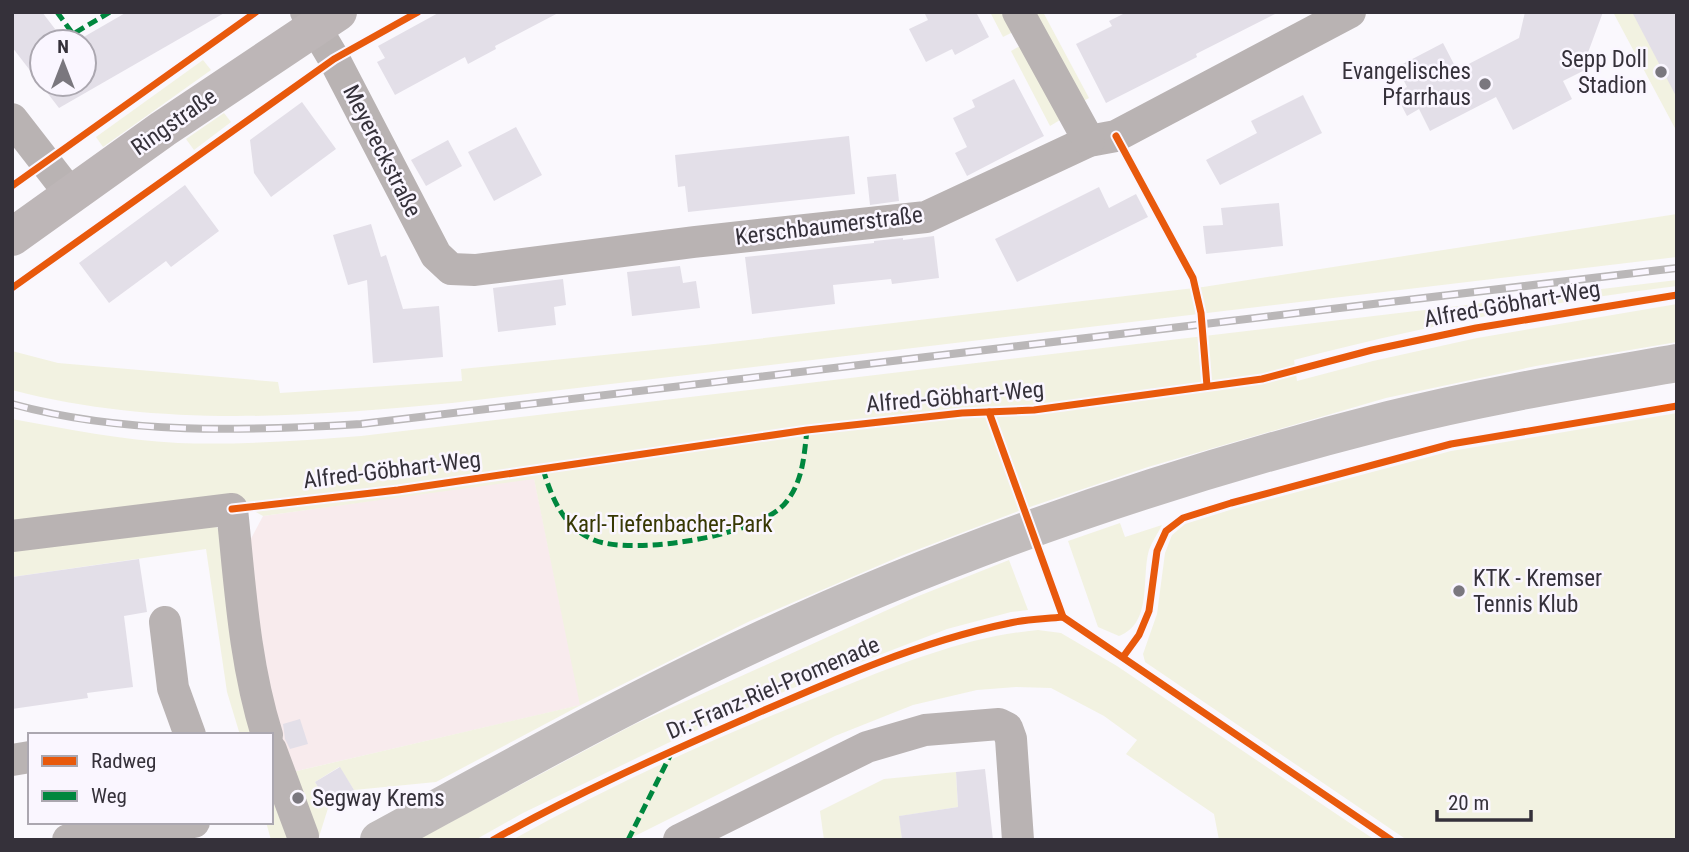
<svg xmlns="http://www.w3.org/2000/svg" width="1689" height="852" font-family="'Roboto Condensed',sans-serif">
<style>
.commercial{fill:#f8ebed}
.green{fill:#f2f2e1}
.building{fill:#e3dfe8}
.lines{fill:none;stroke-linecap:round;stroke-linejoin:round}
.minor{stroke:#b9b3b3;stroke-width:32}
.major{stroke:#bdb6b7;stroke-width:38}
.highway{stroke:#c1bcbc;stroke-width:38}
.rail-casing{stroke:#bab7b8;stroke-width:8}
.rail{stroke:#faf6ff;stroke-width:5;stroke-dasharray:16;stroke-linecap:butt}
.quiet{stroke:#00873e;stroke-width:5;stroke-dasharray:10 5;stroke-linecap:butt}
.cycleway-casing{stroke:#faf6ff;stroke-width:11}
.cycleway{stroke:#e8590c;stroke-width:7}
.poi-dot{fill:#7a777e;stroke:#faf6ff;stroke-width:2.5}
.labels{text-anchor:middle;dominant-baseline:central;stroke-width:5;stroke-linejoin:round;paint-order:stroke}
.poi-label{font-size:23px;fill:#35313a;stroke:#faf6ff;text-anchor:end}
.street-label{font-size:23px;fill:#35313a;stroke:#faf6ff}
.park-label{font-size:23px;fill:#373803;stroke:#faf6ff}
</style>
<rect width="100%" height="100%" fill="#faf8fd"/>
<polygon class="commercial" points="534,478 581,705 271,777 247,546 263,516"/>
<g class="green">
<polygon points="990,12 1003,12 1013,32 1003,37"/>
<polygon points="1032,12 1043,12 1089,98 1080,103"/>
<polygon points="1613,12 1677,12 1677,132"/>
<polygon points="1020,46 1060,120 1050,126 1011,51"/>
<polygon points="203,60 211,70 103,147 96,137"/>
<polygon points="224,113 231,122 194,150 186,139"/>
<path d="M 1677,214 L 1677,257 L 452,403 C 306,417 156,428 12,390 L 12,351 L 58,363 L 278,382 L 280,393 L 462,381 L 461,369 L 705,345 L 1203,287 Z"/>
<path d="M 1677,280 L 1677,286 C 1548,302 1420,327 1294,360 L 1297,381 L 1373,361 L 1477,338 L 1677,304 L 1677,342 L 1536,366 L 1386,398 L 1148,467 L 1021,510 L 901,556 L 750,621 L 581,705 L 436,782 L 354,790 L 339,767 L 315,782 L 329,805 L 318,840 L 271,840 L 266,822 L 271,822 L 271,777 L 580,705 L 534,479 L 263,516 L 230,498 L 12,526 L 12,419 C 67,429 122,440 178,443 C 238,445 300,441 361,436 Z"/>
<polygon points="1677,413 1677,840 1407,840 1145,662 1143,654 1157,614 1165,553 1172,535 1185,524 1233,509 1451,451"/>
<polygon points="213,523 222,533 258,735 240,735 227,692 206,549 12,577 12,545"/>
<path d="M 1120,523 L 1125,537 L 1162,525 C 1158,533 1152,542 1149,550 C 1141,578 1153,623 1119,636 L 1098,627 L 1068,541 Z"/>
<polygon points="1009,560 1028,610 1011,612 947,629 788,690 670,742 523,813 475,840 417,840 633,725 916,597"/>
<path d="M 1038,630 L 1061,633 L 1117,666 L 1375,840 L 1219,840 L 1214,814 L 1126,754 L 1137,740 L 1104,716 L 1051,688 L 1016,687 L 977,690 L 913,705 L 835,736 L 627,840 L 512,840 C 618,781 732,730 845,686 C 907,661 971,636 1038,630 Z"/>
<polygon points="956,772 958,807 900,816 902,840 824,840 820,811 884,779"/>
</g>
<g class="building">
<polygon points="12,12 42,12 65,42 42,42 42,84 84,84 84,42 75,42 127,12 226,12 59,108 12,47"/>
<polygon points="440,12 560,12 495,46 496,49 468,64 465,57 395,95 377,62 385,58 378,46"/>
<polygon points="924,12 976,12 989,37 955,55 952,49 926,62 909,29 928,20"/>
<polygon points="1127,12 1279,12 1196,54 1197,57 1106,103 1076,44 1112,26 1109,21"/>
<polygon points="1525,12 1603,12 1586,58 1591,67 1563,81 1572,99 1513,130 1496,97 1430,131 1419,109 1407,116 1395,93 1407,87 1397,67 1443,43 1457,70 1519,38"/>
<polygon points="1632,12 1677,12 1677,98"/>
<polygon points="1014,79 1044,136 967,176 955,153 967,147 953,118 975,107 972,100"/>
<polygon points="1303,95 1322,133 1220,185 1206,160 1257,133 1251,121"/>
<polygon points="302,102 336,149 271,197 254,173 250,140"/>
<polygon points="516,127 542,175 494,201 468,152"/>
<polygon points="849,136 855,194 688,212 685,186 678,187 675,155"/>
<polygon points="448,140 462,166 426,186 411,160"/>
<polygon points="896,174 899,201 870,205 867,177"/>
<polygon points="185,185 219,231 171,267 166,261 109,303 79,263"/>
<polygon points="1099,187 1109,208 1136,194 1148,217 1017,282 995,239"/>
<polygon points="1279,203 1283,246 1206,254 1203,226 1223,225 1221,208"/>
<polygon points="371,224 381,257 386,255 403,309 439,306 443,357 373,363 367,280 348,285 333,235"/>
<polygon points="934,236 939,278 892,284 891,279 833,285 835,304 752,314 745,257 874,243 874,241 903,238 903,240"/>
<polygon points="680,266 683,283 696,281 700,308 632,316 627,272"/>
<polygon points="563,279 566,305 554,307 556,325 498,332 493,288"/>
<polygon points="139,559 147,612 124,616 133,687 87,693 88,698 12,709 12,577"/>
<polygon points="300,719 308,744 290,749 285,739 283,724"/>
<polygon points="340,767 354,790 329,805 315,782"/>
<polygon points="985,769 993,840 902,840 899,816 958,807 956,772"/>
</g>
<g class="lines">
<g class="minor">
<polyline points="306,12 334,59 436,255 451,269 475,270 694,242 926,217 1089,141 1116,136 1350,12"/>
<polyline points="1018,12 1089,141"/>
<polyline points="12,119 71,195"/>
<path d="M 12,536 L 232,509 C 240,585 244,661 267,735"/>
<polyline points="165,622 173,688 190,735"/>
<polyline points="271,750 303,836"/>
<polyline points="12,760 30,757"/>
<polyline points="68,840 194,822"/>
<polyline points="679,840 867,747 925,730 999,724 1007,728 1011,739 1018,840"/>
</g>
<polyline class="major" points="12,237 163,129 338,12"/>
<path class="highway" d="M 379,840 C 504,772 628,702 757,642 C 959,547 1173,475 1389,420 C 1484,396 1581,380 1677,363"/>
<g class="rail-casing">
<path id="rail" d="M 12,404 C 125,435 245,431 361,424 L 1677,268"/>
</g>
<use href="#rail" class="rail"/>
<g class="quiet">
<polyline points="57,12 73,34 110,12"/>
<path d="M 543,469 C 552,499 564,528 594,540 C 633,556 762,536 787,501 C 803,480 804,456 807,430"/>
<polyline points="628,840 672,752"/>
</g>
<g class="cycleway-casing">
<g id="cycleway">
<polyline points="1116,136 1193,278 1201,313 1207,386"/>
<polyline points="12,186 256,12"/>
<polyline points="12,288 334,59 418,12"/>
<polyline points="989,412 1063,617"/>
<polyline points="232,509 398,490 807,430 962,413 1034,410 1262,379 1372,350 1476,328 1677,295"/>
<polyline points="1123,657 1139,635 1149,611 1157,551 1166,531 1183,518 1231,503 1451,444 1677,406"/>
<path d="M 493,840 C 573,795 658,757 742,720 C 828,682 917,642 1010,623 C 1027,619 1045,619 1063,617 L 1391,840"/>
</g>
</g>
<use href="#cycleway" class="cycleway"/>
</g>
<g class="poi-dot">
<circle cx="1661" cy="72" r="7"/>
<circle cx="1485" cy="84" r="7"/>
<circle cx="1459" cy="591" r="7"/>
<circle cx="298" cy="798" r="7"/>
</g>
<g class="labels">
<g class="poi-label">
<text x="1647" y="59">Sepp Doll<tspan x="1647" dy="26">Stadion</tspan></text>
<text x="1471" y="71">Evangelisches<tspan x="1471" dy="26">Pfarrhaus</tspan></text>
<text x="1473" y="578" text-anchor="start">KTK - Kremser<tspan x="1473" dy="26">Tennis Klub</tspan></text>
<text x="312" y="798" text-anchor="start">Segway Krems</text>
</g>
<g class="street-label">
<text transform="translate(174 122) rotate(-35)">Ringstraße</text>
<text transform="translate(382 151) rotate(63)">Meyereckstraße</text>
<text transform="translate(829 226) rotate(-7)">Kerschbaumerstraße</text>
<text transform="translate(1512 304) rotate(-10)">Alfred-Göbhart-Weg</text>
<text transform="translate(955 397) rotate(-5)">Alfred-Göbhart-Weg</text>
<text transform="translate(392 470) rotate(-7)">Alfred-Göbhart-Weg</text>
<text transform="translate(773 688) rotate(-23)">Dr.-Franz-Riel-Promenade</text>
</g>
<g class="park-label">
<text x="669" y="524">Karl-Tiefenbacher-Park</text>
</g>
</g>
<rect width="1689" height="852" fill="none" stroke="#35313a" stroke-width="28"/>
<rect x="28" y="733" width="245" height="91" fill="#faf6ff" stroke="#aba7b0" stroke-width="2"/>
<rect x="42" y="756" width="35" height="10" fill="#e8590c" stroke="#aba7b0" stroke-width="2"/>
<text x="91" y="768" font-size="21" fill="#35313a">Radweg</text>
<rect x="42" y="791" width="35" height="10" fill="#00873e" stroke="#aba7b0" stroke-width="2"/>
<text x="91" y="803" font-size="21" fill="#35313a">Weg</text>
<g transform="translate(63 63)"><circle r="33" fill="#faf6ff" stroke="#aba7b0" stroke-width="2"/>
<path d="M0-5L12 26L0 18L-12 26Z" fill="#7a777e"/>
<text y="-10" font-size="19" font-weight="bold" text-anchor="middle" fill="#35313a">N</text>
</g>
<path d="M1437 810v10h94v-10" fill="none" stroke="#35313a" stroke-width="3.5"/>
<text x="1448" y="810" font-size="21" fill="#35313a" stroke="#faf6ff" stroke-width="5" paint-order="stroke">20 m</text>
</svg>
